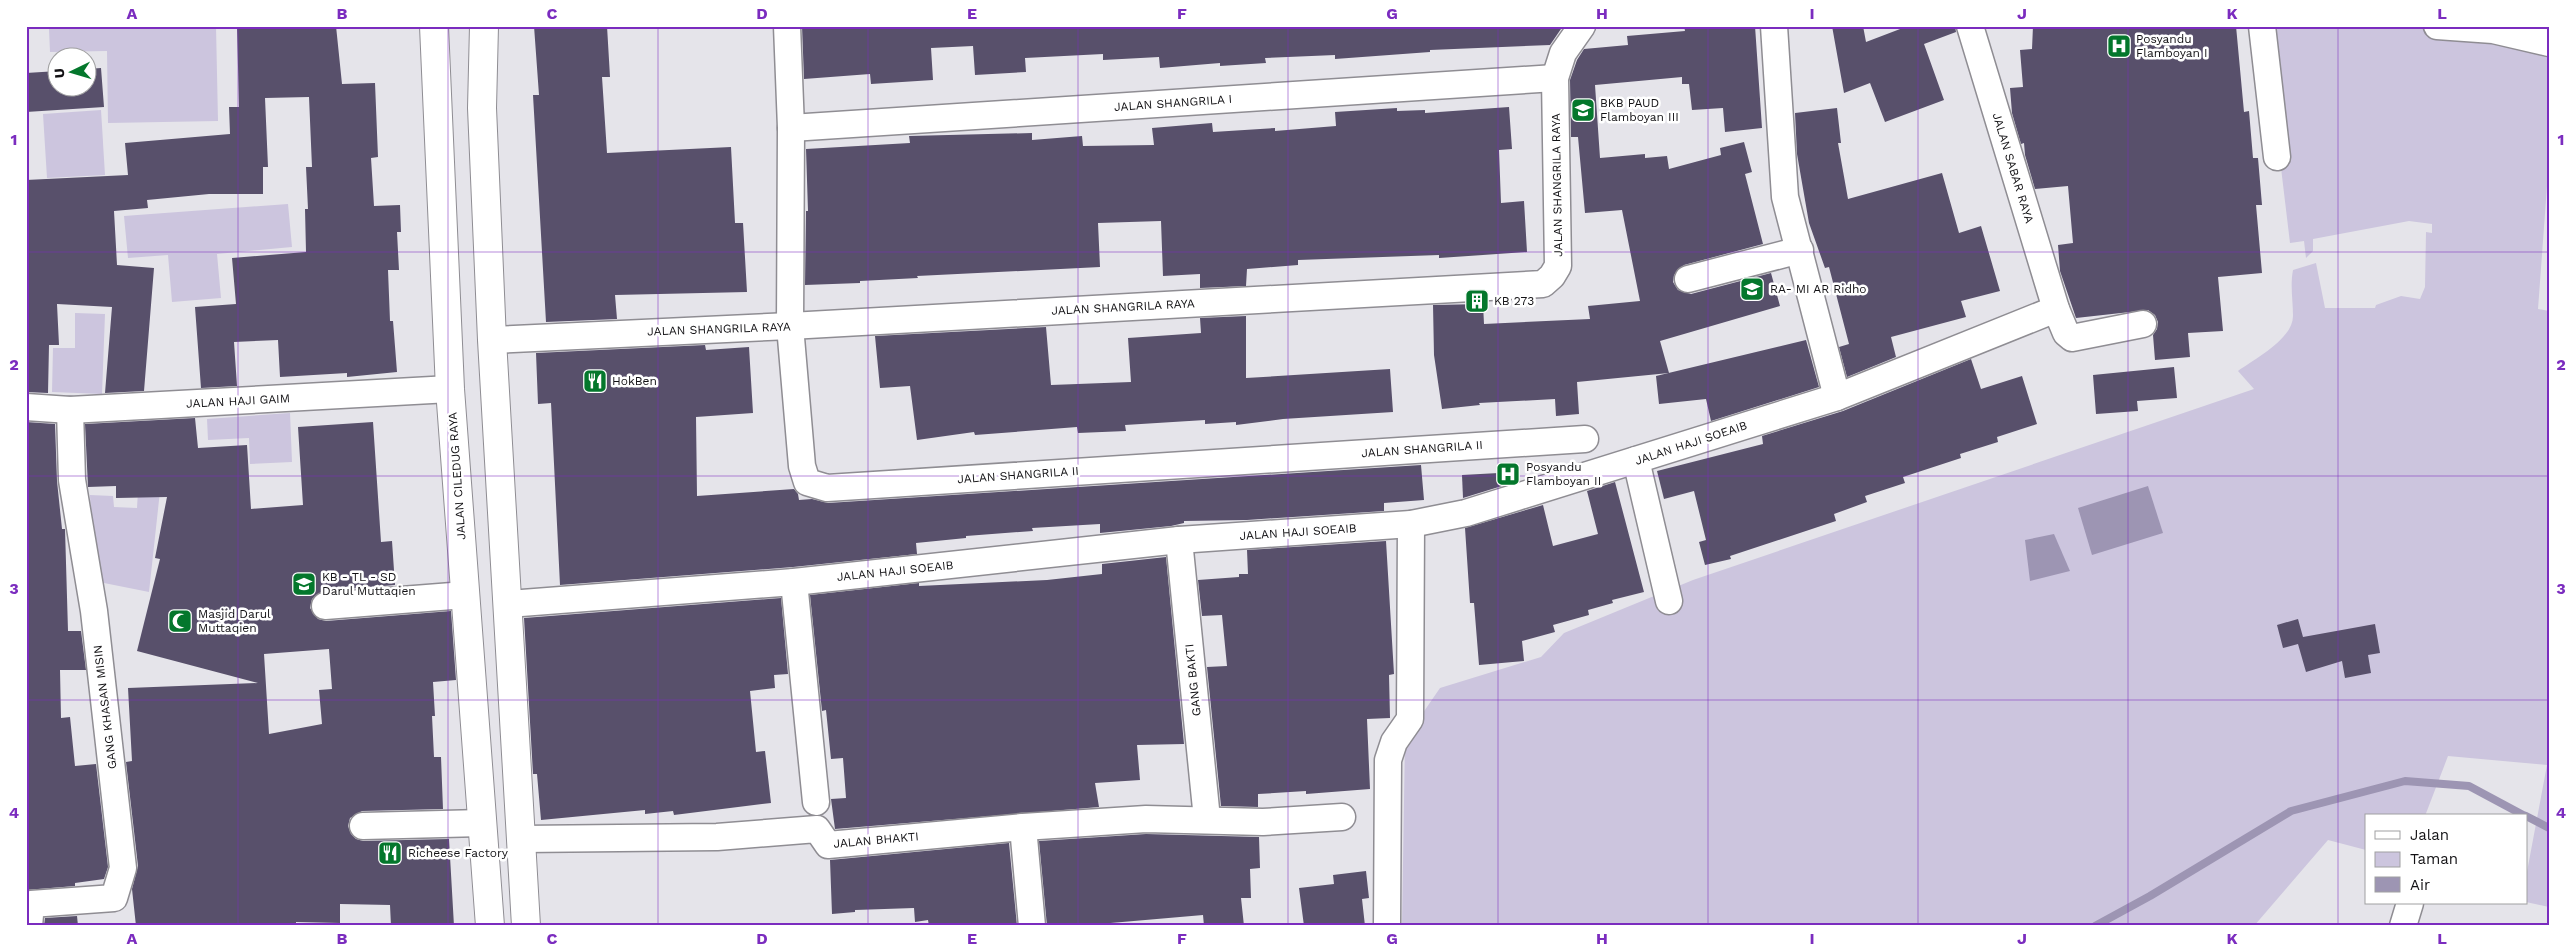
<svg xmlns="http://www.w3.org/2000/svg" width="2575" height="952" font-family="'Work Sans',sans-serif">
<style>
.green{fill:#ccc5de}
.water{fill:#9d95b3}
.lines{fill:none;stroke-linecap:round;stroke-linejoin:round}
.stream{stroke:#9d95b3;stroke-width:8}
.building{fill:#58506b;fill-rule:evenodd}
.minor-casing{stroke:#8f8d93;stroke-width:29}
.major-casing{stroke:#8f8d93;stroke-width:30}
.minor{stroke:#fff;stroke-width:26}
.major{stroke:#fff;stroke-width:28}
.grid{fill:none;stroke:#7b2cbf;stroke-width:1;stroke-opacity:0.55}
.labels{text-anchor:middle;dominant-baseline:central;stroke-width:5;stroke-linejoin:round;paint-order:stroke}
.poi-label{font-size:12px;fill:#121114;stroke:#fff;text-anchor:start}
.street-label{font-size:12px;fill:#121114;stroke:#fff}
.neatline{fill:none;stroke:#7b2cbf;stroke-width:2}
.grid-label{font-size:16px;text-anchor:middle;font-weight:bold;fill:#7b2cbf}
</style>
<rect width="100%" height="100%" fill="#e5e4ea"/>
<g class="green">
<polygon points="102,26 216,26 218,121 108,123 107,51 50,52 49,29"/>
<path d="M 2264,26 L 2408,26 L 2467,30 L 2549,45 L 2549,159 L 2538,309 L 2549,311 L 2549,907 L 2526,902 L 2526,877 L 2547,765 L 2448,756 L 2425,816 L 2366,816 L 2366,850 L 2328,840 L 2254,926 L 1402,926 L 1405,739 L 1440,688 L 1541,657 L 1564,633 L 1693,580 L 2254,389 L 2238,371 C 2255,359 2293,339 2293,316 C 2293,300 2290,286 2293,270 L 2316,263 L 2325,308 L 2375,308 L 2376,305 L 2401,296 L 2420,299 L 2425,287 L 2426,232 L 2432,233 L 2432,224 L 2409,221 L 2313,239 L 2313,251 L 2306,258 L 2304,241 L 2290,243 Z"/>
<polygon points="101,110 105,175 47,178 43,114"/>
<polygon points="288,204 292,247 217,254 221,298 172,302 168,255 128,258 124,216"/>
<polygon points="75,313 105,314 102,394 52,392 53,348 75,348"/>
<polygon points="290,413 292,462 250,464 249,438 208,440 207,419"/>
<polygon points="138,491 160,491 149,592 94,581 90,495 113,496 114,507 137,508"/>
</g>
<g class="water">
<polygon points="2148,486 2163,533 2092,555 2078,508"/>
<polygon points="2054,534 2070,571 2030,581 2025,540"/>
</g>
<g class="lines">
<g class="stream">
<polyline points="2526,816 2549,828"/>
<polyline points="2095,926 2150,896 2291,811 2405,781 2469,786 2525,816"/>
</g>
</g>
<g class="building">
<polygon points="237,26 336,26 342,84 375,83 378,157 371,158 374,206 400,205 401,232 397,232 399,270 388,270 390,321 393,321 397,372 347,377 347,373 280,377 278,340 234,342 237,386 201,388 195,307 236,304 232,258 306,252 305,209 308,209 306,167 312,167 309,97 265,98 268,167 263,167 263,194 209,194 147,200 148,208 114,211 117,265 154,268 144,391 105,393 112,307 57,304 59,345 49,345 48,393 26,392 26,180 128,175 125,143 230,134 229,107 239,107"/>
<polygon points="534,26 607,26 610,77 602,77 607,153 731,147 735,223 743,223 747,292 615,295 617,319 546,322 533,95 539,95"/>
<polygon points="802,26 1563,26 1550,45 1430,50 1430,52 1335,59 1335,55 1265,58 1266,63 1220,66 1220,63 1160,68 1159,57 1103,60 1103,54 1025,58 1026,72 975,75 973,46 931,48 933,80 871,84 870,74 804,79"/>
<polygon points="1684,26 1755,26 1762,128 1725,132 1723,108 1692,110 1689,84 1682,84 1682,77 1595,85 1600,158 1645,154 1645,158 1667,156 1669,169 1721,155 1720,148 1744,142 1752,172 1745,174 1763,244 1684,265 1674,275 1673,282 1678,290 1691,294 1771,273 1780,306 1660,341 1669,373 1577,382 1579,414 1556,416 1555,399 1479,403 1480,405 1442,409 1434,355 1433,305 1483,304 1484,324 1590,319 1588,306 1640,301 1622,210 1585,213 1578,137 1571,137 1570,80 1577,60 1584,49 1628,45 1627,36 1685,31"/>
<polygon points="1832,26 1863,26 1866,42 1908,26 1955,26 1956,32 1924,44 1944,100 1885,122 1870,83 1844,93"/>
<polygon points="2033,26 2236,26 2244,112 2249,111 2253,158 2258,158 2262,205 2256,205 2262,273 2218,277 2223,331 2188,333 2190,357 2155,360 2153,335 2157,329 2158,322 2155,315 2148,310 2076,318 2060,271 2058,245 2073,243 2068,186 2035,189 2025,155 2024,143 2021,144 2012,113 2010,88 2023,87 2020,50 2032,49"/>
<polygon points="101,68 104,107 26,112 26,73 58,71 58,88 88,88 88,69"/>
<polygon points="1509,107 1512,149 1499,150 1501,203 1524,201 1527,252 1439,258 1439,255 1298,260 1298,265 1247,269 1246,286 1200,288 1200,274 1163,276 1161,221 1098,223 1100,267 917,276 918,278 860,281 860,283 805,285 806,211 808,211 806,149 910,143 909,136 1032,133 1032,140 1082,136 1083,146 1154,145 1152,128 1212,123 1213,132 1275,128 1275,131 1336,126 1335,112 1397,108 1397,111 1425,110 1425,113"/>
<polygon points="1837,108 1841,143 1838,143 1848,199 1942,173 1959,233 1981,226 2000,291 1961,301 1966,317 1891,337 1896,357 1847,377 1839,347 1849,344 1829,267 1825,268 1809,223 1797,154 1795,113"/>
<polygon points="1246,316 1246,378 1390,369 1393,412 1283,419 1236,425 1236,422 1205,424 1205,420 1125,425 1126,431 1078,433 1077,427 975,435 974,432 917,440 910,386 880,388 875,336 1046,327 1051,385 1131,382 1128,338 1201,333 1200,318"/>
<polygon points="1806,340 1819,387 1711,421 1706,399 1659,404 1656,376"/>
<polygon points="705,345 706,350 749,347 753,413 696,417 697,496 794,489 798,494 799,500 812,499 828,503 1421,465 1424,500 1384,503 1384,511 1247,520 1184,521 1184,523 1171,526 1100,533 1100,524 1032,528 1033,531 966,536 966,538 916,543 917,554 793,567 560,585 551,403 538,404 536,353"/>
<polygon points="1971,359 1981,389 2022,376 2037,424 1997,437 1998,442 1960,454 1961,458 1903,477 1905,483 1865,496 1867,502 1834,514 1836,521 1730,556 1731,559 1705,565 1699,542 1706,540 1694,491 1664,499 1657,471 1763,444 1762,436 1843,411"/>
<polygon points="2174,367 2177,398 2137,401 2138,411 2096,414 2093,375"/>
<path d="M 195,418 L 198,448 L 247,445 L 251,509 L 303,505 L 298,427 L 373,422 L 381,542 L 392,541 L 395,585 L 323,591 L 312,599 L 310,608 L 318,619 L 326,621 L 451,611 L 456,680 L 433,682 L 435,716 L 432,716 L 434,757 L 441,757 L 443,809 L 362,811 L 350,818 L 348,826 L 351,834 L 356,839 L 363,841 L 449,839 L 454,926 L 391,926 L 390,905 L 340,904 L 340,923 L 296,922 L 296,926 L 136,926 L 132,889 L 138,866 L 126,762 L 132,761 L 128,688 L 258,683 L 137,651 L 160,559 L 155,558 L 167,497 L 116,498 L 116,486 L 88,487 L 85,424 ZM 329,649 L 332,689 L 319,690 L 322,724 L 269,734 L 264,654 Z"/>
<polygon points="26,422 55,424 57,481 62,529 65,529 68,631 81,631 86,670 60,670 61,718 70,717 75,766 96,764 108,867 104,879 75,883 75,886 26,890"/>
<polygon points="1517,472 1518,481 1463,498 1462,475"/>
<polygon points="1615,482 1644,592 1612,600 1613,603 1588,610 1589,615 1553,625 1555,632 1522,641 1524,661 1479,665 1474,603 1470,603 1465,528 1543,505 1553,546 1598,534 1587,491"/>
<polygon points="1386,541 1394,674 1389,675 1390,718 1367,719 1370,789 1306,794 1306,791 1258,794 1258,807 1221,806 1207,667 1227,666 1222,615 1202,616 1198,580 1239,577 1239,574 1248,574 1247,550"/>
<polygon points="1166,557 1184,744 1137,745 1140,780 1095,783 1099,807 835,829 831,799 846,798 843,758 831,759 826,710 822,711 810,595 919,583 919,586 1047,580 1102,574 1102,564"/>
<polygon points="781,598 788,674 774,675 775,688 750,691 756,752 765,751 771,803 674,815 673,811 645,814 645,810 541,820 537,774 533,774 524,618"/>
<polygon points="2298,619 2303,637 2375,624 2380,653 2368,655 2371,673 2345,678 2342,661 2306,672 2298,644 2283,648 2277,625"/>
<polygon points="1146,834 1259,837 1260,868 1250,869 1251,898 1241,898 1244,926 1204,926 1203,915 1076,926 1047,926 1039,841"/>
<polygon points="1009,843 1017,926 929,926 928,920 915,922 914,908 855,910 855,912 832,914 830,860"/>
<polygon points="1366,871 1369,898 1362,899 1365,926 1304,926 1299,888 1334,884 1333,875"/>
<polygon points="77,916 78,926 44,926 45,918"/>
</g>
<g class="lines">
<g class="minor-casing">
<g id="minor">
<polyline points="787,26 791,128 790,326 802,466 807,482 827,488 1585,439"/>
<polyline points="1774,26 1785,197 1837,397"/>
<polyline points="1970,26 2056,309 2066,333 2072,338 2143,324"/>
<polyline points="2262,26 2277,157"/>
<polyline points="2437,26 2493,30 2549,43"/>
<polyline points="791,128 1555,78"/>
<polyline points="1688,279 1800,250"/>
<polyline points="492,340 790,326 1543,284 1552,276 1558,266 1555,78 1563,53 1582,26"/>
<polyline points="26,407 70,410 450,389"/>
<polyline points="1636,460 1669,601"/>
<polyline points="1179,540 1207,819"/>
<polyline points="794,582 816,802"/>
<polyline points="508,604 794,582 1179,540 1411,524 1466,513 1837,397 2056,309"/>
<polyline points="325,606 465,595"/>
<polyline points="363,826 482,823"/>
<polyline points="1023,827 1032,926"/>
<polyline points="522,839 717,837 817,829 828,845 1023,827 1146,819 1263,822 1342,817"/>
<polyline points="29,926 31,904 114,898 123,868 94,611 72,480 70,410"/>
<polyline points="1387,926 1388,760 1394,742 1410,719 1411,524"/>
<polyline points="2403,926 2410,903"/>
</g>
</g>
<g class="major-casing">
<g id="major">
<polyline points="434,26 450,389 490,926"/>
<polyline points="484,26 482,108 492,340 526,926"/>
</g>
</g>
<use href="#minor" class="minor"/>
<use href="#major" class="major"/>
</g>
<path class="grid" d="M 238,26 L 238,926M 448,26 L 448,926M 658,26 L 658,926M 868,26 L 868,926M 1078,26 L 1078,926M 1288,26 L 1288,926M 1498,26 L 1498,926M 1708,26 L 1708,926M 1918,26 L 1918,926M 2128,26 L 2128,926M 2338,26 L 2338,926M 26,252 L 2549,252M 26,476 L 2549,476M 26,700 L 2549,700"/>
<defs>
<g id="hospital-square" transform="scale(1.25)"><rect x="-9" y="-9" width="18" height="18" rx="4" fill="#04772c" stroke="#fff"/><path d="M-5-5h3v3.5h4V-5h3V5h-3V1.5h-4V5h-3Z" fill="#fff"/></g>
<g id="school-square" transform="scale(1.25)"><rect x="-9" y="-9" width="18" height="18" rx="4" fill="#04772c" stroke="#fff"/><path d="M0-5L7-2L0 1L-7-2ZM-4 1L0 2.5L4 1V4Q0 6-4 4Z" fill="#fff"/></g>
<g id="building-square" transform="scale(1.25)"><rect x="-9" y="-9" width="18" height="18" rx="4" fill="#04772c" stroke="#fff"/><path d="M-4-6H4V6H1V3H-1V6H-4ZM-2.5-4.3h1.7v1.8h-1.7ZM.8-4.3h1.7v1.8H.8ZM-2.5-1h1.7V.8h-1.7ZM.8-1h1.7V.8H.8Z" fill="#fff"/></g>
<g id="restaurant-square" transform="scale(1.25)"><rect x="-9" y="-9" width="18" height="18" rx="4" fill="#04772c" stroke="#fff"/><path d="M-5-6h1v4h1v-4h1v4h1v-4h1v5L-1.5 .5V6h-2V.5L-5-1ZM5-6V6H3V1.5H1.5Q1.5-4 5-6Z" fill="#fff"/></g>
<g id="mosque-square" transform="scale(1.25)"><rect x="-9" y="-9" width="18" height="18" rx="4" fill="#04772c" stroke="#fff"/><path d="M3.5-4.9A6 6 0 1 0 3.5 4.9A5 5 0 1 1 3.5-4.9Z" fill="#fff"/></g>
</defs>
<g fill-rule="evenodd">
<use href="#hospital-square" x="2119" y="46"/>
<use href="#school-square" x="1583" y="110"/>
<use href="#school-square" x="1752" y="289"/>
<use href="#building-square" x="1477" y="301"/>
<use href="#restaurant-square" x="595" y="381"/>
<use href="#hospital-square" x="1508" y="474"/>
<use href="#school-square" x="304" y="584"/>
<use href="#mosque-square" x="180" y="621"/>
<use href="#restaurant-square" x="390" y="853"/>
</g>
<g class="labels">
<g class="poi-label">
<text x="2136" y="39">Posyandu<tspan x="2136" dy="14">Flamboyan I</tspan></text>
<text x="1600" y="103">BKB PAUD<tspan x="1600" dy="14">Flamboyan III</tspan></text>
<text x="1770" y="289">RA- MI AR Ridho</text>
<text x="1494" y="301">KB 273</text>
<text x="612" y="381">HokBen</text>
<text x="1526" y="467">Posyandu<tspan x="1526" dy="14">Flamboyan II</tspan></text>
<text x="322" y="577">KB - TL - SD<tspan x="322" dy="14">Darul Muttaqien</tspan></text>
<text x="198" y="614">Masjid Darul<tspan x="198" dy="14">Muttaqien</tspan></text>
<text x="408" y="853">Richeese Factory</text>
</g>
<g class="street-label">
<text transform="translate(1173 103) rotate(-4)">JALAN SHANGRILA I</text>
<text transform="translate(2013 168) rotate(73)">JALAN SABAR RAYA</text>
<text transform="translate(1557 185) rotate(-91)">JALAN SHANGRILA RAYA</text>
<text transform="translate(1123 307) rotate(-3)">JALAN SHANGRILA RAYA</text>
<text transform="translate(719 329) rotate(-2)">JALAN SHANGRILA RAYA</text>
<text transform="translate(238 401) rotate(-3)">JALAN HAJI GAIM</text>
<text transform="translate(1691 443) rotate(-18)">JALAN HAJI SOEAIB</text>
<text transform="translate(1422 449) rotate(-4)">JALAN SHANGRILA II</text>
<text transform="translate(1018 475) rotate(-4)">JALAN SHANGRILA II</text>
<text transform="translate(457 476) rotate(-94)">JALAN CILEDUG RAYA</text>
<text transform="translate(1298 532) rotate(-4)">JALAN HAJI SOEAIB</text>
<text transform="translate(895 571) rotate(-6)">JALAN HAJI SOEAIB</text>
<text transform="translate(1193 680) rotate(-96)">GANG BAKTI</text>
<text transform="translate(105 707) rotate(-97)">GANG KHASAN MISIN</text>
<text transform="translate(876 840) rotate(-5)">JALAN BHAKTI</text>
</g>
</g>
<rect width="2575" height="952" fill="none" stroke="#ffffff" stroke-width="55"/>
<rect x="2365" y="814" width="162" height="90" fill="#ffffff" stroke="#a0a0a1"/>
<rect x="2375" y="831" width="25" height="8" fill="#ffffff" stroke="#a0a0a1"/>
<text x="2410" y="840" font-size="15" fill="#121114">Jalan</text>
<rect x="2375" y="852" width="25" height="15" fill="#ccc5de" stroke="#a0a0a1"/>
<text x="2410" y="864" font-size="15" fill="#121114">Taman</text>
<rect x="2375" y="877" width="25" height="15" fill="#9d95b3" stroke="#a0a0a1"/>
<text x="2410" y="890" font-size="15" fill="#121114">Air</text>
<g transform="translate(72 72) rotate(265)"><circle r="24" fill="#ffffff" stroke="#a0a0a1"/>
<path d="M0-4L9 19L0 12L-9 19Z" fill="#04772c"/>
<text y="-8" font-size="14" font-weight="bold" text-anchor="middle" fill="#121114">U</text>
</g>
<rect x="28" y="28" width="2520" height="896" class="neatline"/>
<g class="grid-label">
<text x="132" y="19">A</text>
<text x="342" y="19">B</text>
<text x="552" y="19">C</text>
<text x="762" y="19">D</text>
<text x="972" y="19">E</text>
<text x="1182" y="19">F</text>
<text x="1392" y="19">G</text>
<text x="1602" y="19">H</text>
<text x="1812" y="19">I</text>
<text x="2022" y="19">J</text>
<text x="2232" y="19">K</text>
<text x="2442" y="19">L</text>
<text x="14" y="145">1</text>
<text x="2561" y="145">1</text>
<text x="14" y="370">2</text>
<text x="2561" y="370">2</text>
<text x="14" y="594">3</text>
<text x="2561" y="594">3</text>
<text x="14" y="818">4</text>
<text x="2561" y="818">4</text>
<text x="132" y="944">A</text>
<text x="342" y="944">B</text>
<text x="552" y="944">C</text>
<text x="762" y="944">D</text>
<text x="972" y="944">E</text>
<text x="1182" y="944">F</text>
<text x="1392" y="944">G</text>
<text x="1602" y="944">H</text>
<text x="1812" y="944">I</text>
<text x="2022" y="944">J</text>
<text x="2232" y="944">K</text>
<text x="2442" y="944">L</text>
</g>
</svg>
